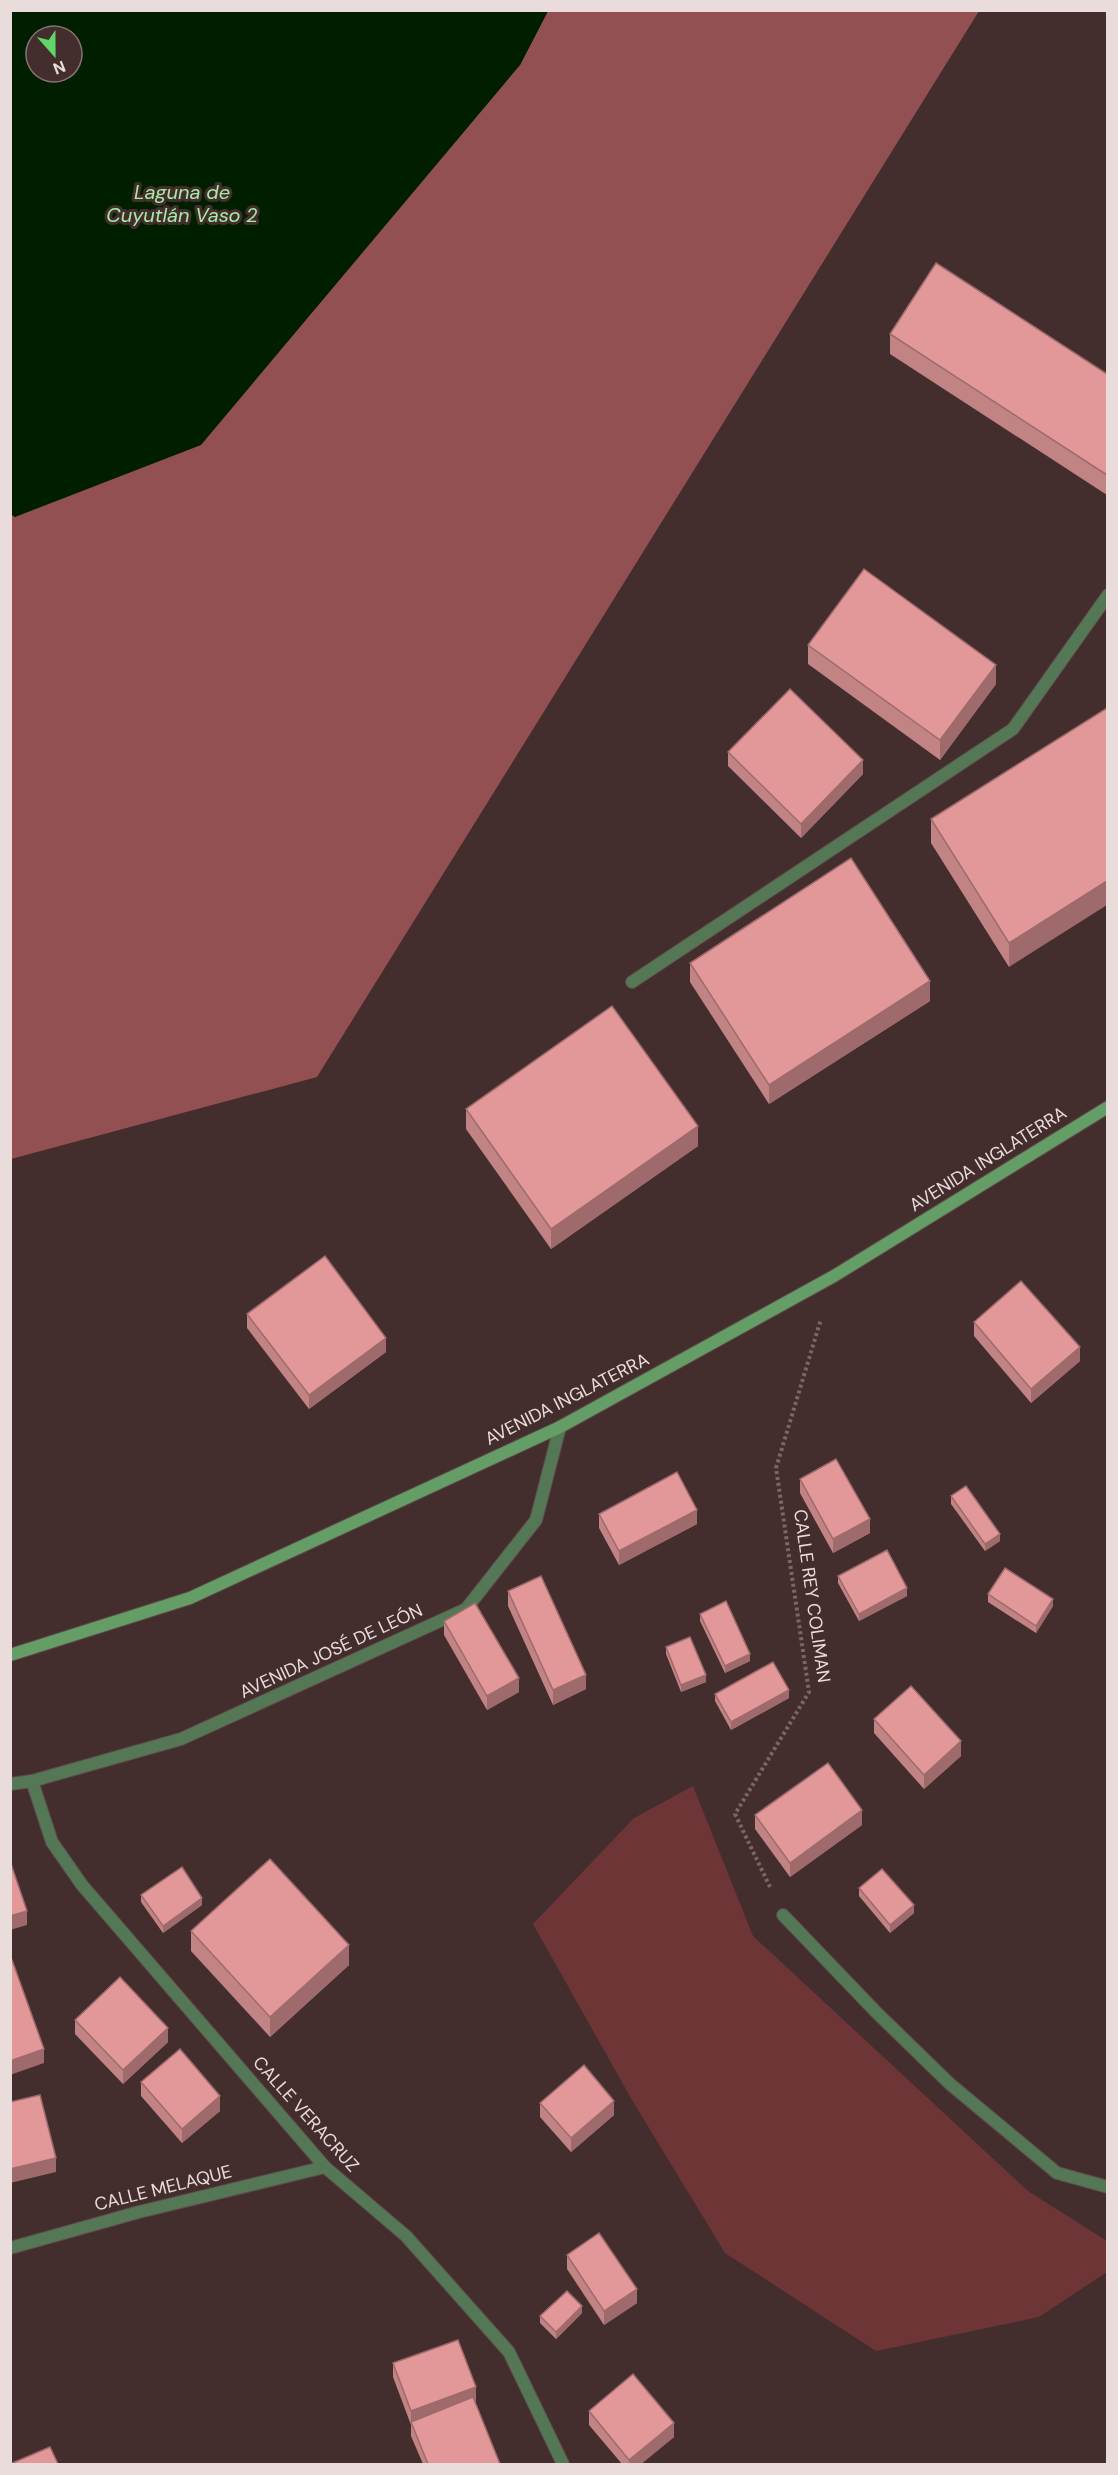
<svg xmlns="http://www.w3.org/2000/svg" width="1118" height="2475" font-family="'DM Sans',sans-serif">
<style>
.green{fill:#6e3537}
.forest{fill:#935053}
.water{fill:#001f01;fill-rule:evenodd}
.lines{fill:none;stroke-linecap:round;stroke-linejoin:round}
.minor-casing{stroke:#5e4949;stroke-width:14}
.secondary-casing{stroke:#5e4949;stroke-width:14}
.path{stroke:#7a6767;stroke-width:4;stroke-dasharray:3 3;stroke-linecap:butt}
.minor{stroke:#547855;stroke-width:12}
.secondary{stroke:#649d66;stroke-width:12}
.wall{fill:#c28384}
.shaded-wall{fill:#9e6a6b}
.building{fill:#e29899;stroke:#9e6a6b;stroke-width:1.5}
.labels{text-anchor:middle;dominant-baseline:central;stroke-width:6;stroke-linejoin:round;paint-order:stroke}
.street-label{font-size:18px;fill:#ebdcdc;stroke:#432d2d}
.water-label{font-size:20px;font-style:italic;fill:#a4eba5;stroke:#432d2d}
</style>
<rect width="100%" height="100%" fill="#432d2d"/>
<polygon class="green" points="693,1786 753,1936 1028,2191 1107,2241 1107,2272 1039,2317 876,2351 725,2253 632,2100 533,1924 634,1818"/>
<polygon class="forest" points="548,11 979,11 317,1077 11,1159 10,514 15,517 520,65"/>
<path class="water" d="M 10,11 L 11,10 L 548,11 L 520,65 L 201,445 L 15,517 L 10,514 ZM 36,36 L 72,36 L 72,72 L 36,72 Z"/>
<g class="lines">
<g class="minor-casing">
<g id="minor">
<polyline points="632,982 1013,729 1108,595"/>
<polyline points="32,1781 52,1842 82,1885 325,2167 406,2236 509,2352 563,2464"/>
<polyline points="10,1784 32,1781 181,1739 466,1609 536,1520 560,1427"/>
<polyline points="783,1915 876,2012 950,2084 1057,2173 1108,2187"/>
<polyline points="10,2248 139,2212 325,2167"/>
</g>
</g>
<g class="secondary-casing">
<polyline id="secondary" points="10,1655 190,1598 560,1427 834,1276 1108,1107"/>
</g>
<polyline class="path" points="770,1887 735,1814 809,1692 776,1468 821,1319"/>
<use href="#minor" class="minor"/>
<use href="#secondary" class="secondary"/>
</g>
<g class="wall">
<polygon points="890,334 1107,374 1107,495 890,354"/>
<polygon points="808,645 996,684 940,760 808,664"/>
<polygon points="1107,708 1009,967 931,843 931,819"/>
<polygon points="728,752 863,774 801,838 728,766"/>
<polygon points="690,963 930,1001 769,1104 690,982"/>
<polygon points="466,1109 698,1146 551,1249 466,1129"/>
<polygon points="247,1314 386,1352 309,1409 247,1328"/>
<polygon points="974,1322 1080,1361 1031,1403 974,1336"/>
<polygon points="800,1479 870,1533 833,1553 800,1493"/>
<polygon points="951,1496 1000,1541 985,1551 951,1504"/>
<polygon points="599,1514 697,1524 619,1565 599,1528"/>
<polygon points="838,1576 907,1596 859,1621 838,1583"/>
<polygon points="508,1591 586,1689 553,1705 508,1606"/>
<polygon points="988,1594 1053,1606 1036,1633 988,1602"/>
<polygon points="700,1614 750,1661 725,1673 700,1621"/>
<polygon points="444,1621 519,1692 487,1710 444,1635"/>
<polygon points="666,1647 706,1682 681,1692 666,1654"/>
<polygon points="715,1694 789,1698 731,1730 715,1701"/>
<polygon points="874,1719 961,1756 924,1789 874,1733"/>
<polygon points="755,1815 862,1825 790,1877 755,1829"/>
<polygon points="859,1888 914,1913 890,1933 859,1896"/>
<polygon points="141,1895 202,1905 163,1933 141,1902"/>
<polygon points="191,1931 349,1965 270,2037 191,1951"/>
<polygon points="75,2020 168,2042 123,2084 75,2034"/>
<polygon points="141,2082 220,2111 182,2143 141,2096"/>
<polygon points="540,2103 614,2115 571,2152 540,2117"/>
<polygon points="567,2255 637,2303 604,2325 567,2269"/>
<polygon points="582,2313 556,2339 540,2323 540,2316"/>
<polygon points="393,2363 476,2401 475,2402 500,2464 423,2464 411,2436 411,2425 393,2377"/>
<polygon points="589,2411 674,2437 641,2464 622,2464 589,2425"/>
</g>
<g class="shaded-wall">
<polygon points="996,665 996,684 940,760 940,740"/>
<polygon points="863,760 863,774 801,838 801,824"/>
<polygon points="1107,881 1107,905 1009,967 1009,943"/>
<polygon points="930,981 930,1001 769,1104 769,1085"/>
<polygon points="698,1126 698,1146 551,1249 551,1229"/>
<polygon points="386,1338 386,1352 309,1409 309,1395"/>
<polygon points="1080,1347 1080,1361 1031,1403 1031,1389"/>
<polygon points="697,1510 697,1524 619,1565 619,1551"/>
<polygon points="870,1519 870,1533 833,1553 833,1539"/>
<polygon points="1000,1534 1000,1541 985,1551 985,1544"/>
<polygon points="907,1588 907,1596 859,1621 859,1614"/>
<polygon points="1053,1599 1053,1606 1036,1633 1036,1626"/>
<polygon points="750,1654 750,1661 725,1673 725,1666"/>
<polygon points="586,1675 586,1689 553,1705 553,1690"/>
<polygon points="706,1675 706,1682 681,1692 681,1685"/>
<polygon points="519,1678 519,1692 487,1710 487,1696"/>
<polygon points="789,1690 789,1698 731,1730 731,1722"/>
<polygon points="961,1741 961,1756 924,1789 924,1775"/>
<polygon points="862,1810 862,1825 790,1877 790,1863"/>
<polygon points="202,1898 202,1905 163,1933 163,1926"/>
<polygon points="914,1905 914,1913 890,1933 890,1925"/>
<polygon points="27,1911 27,1925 10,1930 10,1916"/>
<polygon points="349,1945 349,1965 270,2037 270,2017"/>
<polygon points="168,2028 168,2042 123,2084 123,2070"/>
<polygon points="44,2049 44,2063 10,2075 10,2061"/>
<polygon points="220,2096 220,2111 182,2143 182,2129"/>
<polygon points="614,2101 614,2115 571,2152 571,2138"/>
<polygon points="56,2158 56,2172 10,2183 10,2169"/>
<polygon points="637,2289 637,2303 604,2325 604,2311"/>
<polygon points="582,2306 582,2313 556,2339 556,2332"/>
<polygon points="476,2387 476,2401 412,2425 411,2422 411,2425 411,2411"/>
<polygon points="674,2423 674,2437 641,2464 629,2464 629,2460"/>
</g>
<g class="building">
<polygon points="936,263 1107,374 1107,475 890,334"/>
<polygon points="864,569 996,665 940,740 808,645"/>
<polygon points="790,689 863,760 801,824 728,752"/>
<polygon points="1107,708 1107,881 1009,943 931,819"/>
<polygon points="851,858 930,981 769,1085 690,963"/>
<polygon points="612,1006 698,1126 551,1229 466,1109"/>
<polygon points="325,1256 386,1338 309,1395 247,1314"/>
<polygon points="1021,1281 1080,1347 1031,1389 974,1322"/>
<polygon points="836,1459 870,1519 833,1539 800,1479"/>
<polygon points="677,1472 697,1510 619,1551 599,1514"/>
<polygon points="966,1486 1000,1534 985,1544 951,1496"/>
<polygon points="887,1550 907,1588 859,1614 838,1576"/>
<polygon points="1005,1568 1053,1599 1036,1626 988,1594"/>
<polygon points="541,1576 586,1675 553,1690 508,1591"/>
<polygon points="726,1601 750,1654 725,1666 700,1614"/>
<polygon points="475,1603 519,1678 487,1696 444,1621"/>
<polygon points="690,1637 706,1675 681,1685 666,1647"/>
<polygon points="773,1662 789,1690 731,1722 715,1694"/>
<polygon points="911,1686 961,1741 924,1775 874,1719"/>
<polygon points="828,1763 862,1810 790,1863 755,1815"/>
<polygon points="270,1859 349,1945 270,2017 191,1931"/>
<polygon points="10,1861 27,1911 10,1916"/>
<polygon points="182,1867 202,1898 163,1926 141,1895"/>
<polygon points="882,1869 914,1905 890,1925 859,1888"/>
<polygon points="10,1960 12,1960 44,2049 10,2061"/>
<polygon points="120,1977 168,2028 123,2070 75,2020"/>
<polygon points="180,2049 220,2096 182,2129 141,2082"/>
<polygon points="584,2065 614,2101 571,2138 540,2103"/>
<polygon points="40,2095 56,2158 10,2169 10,2102"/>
<polygon points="599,2233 637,2289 604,2311 567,2255"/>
<polygon points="567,2291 582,2306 556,2332 540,2316"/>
<polygon points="458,2340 476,2387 411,2411 393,2363"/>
<polygon points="633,2374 674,2423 629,2460 589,2411"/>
<polygon points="473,2397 500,2464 428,2464 411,2422"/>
<polygon points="50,2447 58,2464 10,2464"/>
</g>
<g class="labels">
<g class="street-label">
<text transform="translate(988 1159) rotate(-32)">AVENIDA INGLATERRA</text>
<text transform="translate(567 1399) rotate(-27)">AVENIDA INGLATERRA</text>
<text transform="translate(812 1596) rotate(82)">CALLE REY COLIMAN</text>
<text transform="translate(331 1651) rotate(-25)">AVENIDA JOSÉ DE LEÓN</text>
<text transform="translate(306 2114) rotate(48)">CALLE VERACRUZ</text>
<text transform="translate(163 2188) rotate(-14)">CALLE MELAQUE</text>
</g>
<g class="water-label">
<text x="182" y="192">Laguna de<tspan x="182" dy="23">Cuyutlán Vaso 2</tspan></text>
</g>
</g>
<rect width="1118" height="2475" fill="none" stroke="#ebdcdc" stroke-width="24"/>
<g transform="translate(54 54) rotate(159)"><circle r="28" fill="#432d2d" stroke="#867373" stroke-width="1.5"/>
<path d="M0-4.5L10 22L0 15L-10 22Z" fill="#61d46a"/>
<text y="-9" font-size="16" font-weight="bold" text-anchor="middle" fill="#ebdcdc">N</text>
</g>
</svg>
